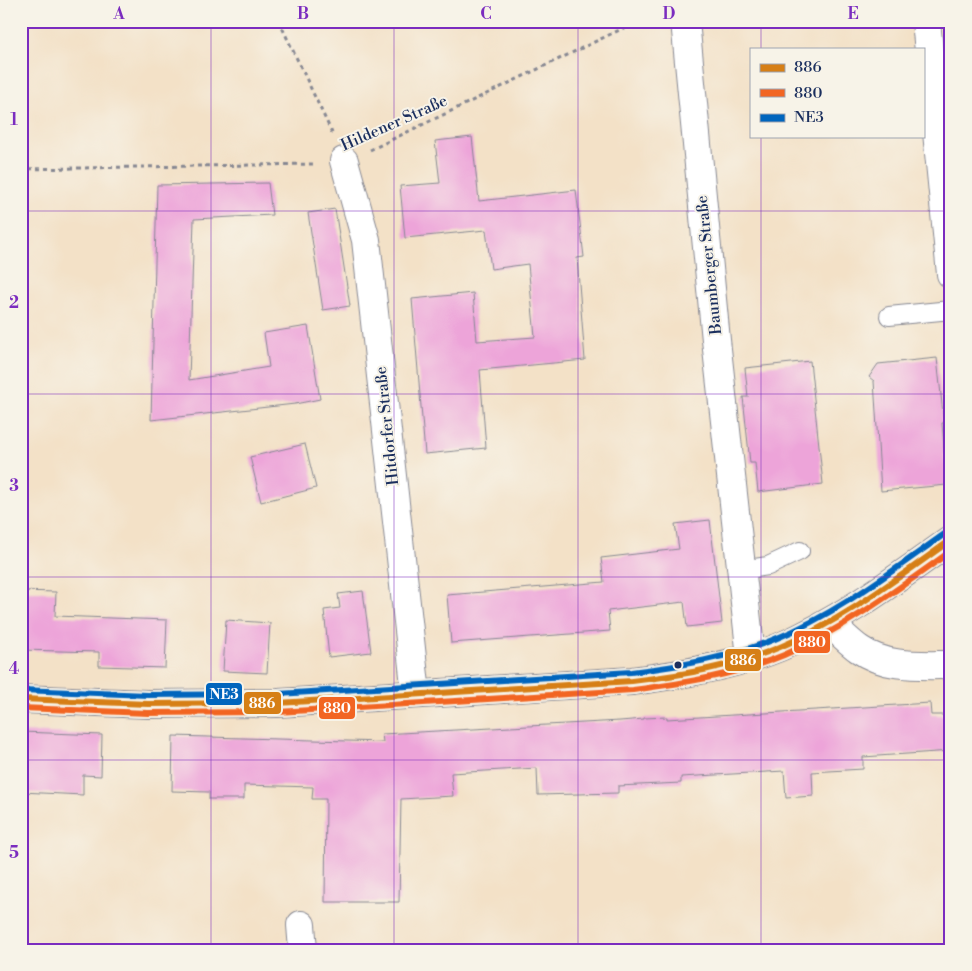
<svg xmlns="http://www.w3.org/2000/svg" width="972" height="971" font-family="'Libre Bodoni',serif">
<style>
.building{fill:#eda4d9}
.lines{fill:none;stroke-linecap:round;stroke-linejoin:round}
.lane-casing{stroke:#878892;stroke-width:20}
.street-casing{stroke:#878892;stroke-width:30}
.path{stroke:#878892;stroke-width:3;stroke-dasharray:4 4;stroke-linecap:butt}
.lane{stroke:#fff;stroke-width:18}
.street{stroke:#fff;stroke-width:28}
.bus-1-casing{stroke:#f7f3e8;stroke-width:10}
.bus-2-casing{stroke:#f7f3e8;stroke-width:10}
.bus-3-casing{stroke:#f7f3e8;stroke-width:10}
.bus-1{stroke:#d67f16;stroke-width:6}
.bus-2{stroke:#f26522;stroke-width:6}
.bus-3{stroke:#0065bd;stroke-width:6}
.grid{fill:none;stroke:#7b2cbf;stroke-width:1;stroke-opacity:0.55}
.bus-dot{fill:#1b2f5e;stroke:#f7f3e8;stroke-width:2}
.labels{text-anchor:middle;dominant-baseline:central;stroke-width:4;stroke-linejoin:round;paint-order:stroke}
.street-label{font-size:16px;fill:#1b2f5e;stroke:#f7f3e8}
.line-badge{stroke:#f7f3e8;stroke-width:2}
.badge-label{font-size:14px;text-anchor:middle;font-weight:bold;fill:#fff}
.neatline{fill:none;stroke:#7b2cbf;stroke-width:2}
.grid-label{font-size:16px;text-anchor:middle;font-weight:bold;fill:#7b2cbf}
</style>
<rect width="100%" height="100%" fill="#f7f3e8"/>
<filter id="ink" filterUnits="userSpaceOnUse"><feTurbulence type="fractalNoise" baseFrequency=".02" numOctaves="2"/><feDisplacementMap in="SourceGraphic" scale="10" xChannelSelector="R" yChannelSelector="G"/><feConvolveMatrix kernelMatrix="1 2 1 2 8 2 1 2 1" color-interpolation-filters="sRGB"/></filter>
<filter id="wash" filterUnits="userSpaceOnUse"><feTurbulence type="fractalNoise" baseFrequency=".0096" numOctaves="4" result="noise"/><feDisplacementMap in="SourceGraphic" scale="20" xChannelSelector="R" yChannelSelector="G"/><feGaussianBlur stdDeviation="1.12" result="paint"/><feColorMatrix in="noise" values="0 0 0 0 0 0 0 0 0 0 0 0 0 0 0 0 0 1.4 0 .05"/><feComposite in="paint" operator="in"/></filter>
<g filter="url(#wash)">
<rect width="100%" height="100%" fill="#f3e1c7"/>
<g id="blocks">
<g class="building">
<polygon points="472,137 479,201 576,190 584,257 577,258 585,360 480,370 486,448 425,454 412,299 473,293 477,341 535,337 528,264 491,269 486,230 405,238 400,186 440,183 435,141"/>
<polygon points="268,183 272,215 194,219 189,380 269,367 264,333 308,326 320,399 295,404 151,420 157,185"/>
<polygon points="335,209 350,306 323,310 308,213"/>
<polygon points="937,358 944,423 942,423 947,485 881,491 874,381 869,377 878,364"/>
<polygon points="810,361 823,484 758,492 755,463 750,463 743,397 748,397 745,368"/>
<polygon points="305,444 316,488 261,502 250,457"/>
<polygon points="710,520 722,623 687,627 684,602 608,611 610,631 451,643 447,595 604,582 601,558 679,549 675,524"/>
<polygon points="21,591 56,592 55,616 167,620 165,668 99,666 99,652 21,650"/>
<polygon points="363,591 371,652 329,657 324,610 340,608 338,594"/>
<polygon points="226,620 270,623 267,673 223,671"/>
<polygon points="930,703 931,715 951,715 951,751 863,757 863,769 812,772 813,796 786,798 784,771 681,777 681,783 618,786 618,793 538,795 537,768 451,773 453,796 401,799 399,902 325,902 326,799 312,799 313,787 244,785 244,799 209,799 209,792 172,791 173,736 383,742 382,734 620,721 644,719 644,718 667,717 667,719"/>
<polygon points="21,732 102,735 101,776 83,775 83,795 21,792"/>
</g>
</g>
</g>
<g filter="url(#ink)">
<use href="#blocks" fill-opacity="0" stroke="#878892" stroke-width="1"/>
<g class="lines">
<g class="lane-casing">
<g id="lane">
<polyline points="889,316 951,310"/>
<polyline points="742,570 768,566 800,551"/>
</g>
</g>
<g class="street-casing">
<g id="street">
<polyline points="685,21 716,340 751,657"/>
<polyline points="926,21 951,274"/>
<polyline points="344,161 366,240 416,694"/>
<path d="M 829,623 C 839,631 848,641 859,649 C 886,668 919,665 951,665"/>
<path d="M 21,699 L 148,704 L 278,703 L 632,681 C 681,675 734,666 780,647 C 842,620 896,579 951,540"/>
<polyline points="301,925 303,950"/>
</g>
</g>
<g class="path">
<polyline points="279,21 333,135"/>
<polyline points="370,150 638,21"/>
<polyline points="21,169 314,164"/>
</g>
<use href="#lane" class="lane"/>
<use href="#street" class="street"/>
<g class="bus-1-casing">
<path id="bus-1" d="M 21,699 L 148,704 L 278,703 L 632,681 C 682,675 733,667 780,647 C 842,621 896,579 951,540"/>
</g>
<g class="bus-2-casing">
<path id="bus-2" d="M 21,708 L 148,713 L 278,712 L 633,690 C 684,683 736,675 784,655 C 844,629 898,589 951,551"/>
</g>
<g class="bus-3-casing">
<path id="bus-3" d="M 21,690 L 148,695 L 278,694 L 631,672 C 680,666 729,658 775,639 C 837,614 892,571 946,533"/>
</g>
<use href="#bus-1" class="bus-1"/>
<use href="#bus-2" class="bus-2"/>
<use href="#bus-3" class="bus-3"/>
</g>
</g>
<path class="grid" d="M 211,21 L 211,950M 394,21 L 394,950M 578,21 L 578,950M 761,21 L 761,49M 761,136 L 761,950M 21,211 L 951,211M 21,394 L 951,394M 21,577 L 951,577M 21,760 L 951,760"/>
<circle class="bus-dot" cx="678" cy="665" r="4.5"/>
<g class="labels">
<g class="street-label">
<text transform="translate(394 123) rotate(-24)">Hildener Straße</text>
<text transform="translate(709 265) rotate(-96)">Baumberger Straße</text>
<text transform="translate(387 426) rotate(-96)">Hitdorfer Straße</text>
</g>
</g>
<g class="line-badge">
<rect x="793" y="630" width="38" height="24" rx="5" fill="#f26522"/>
<rect x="724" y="648" width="38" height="24" rx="5" fill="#d67f16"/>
<rect x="205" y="682" width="38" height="24" rx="5" fill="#0065bd"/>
<rect x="243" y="691" width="39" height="24" rx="5" fill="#d67f16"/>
<rect x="318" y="696" width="38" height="24" rx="5" fill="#f26522"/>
</g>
<g class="badge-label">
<text x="812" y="647">880</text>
<text x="743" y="665">886</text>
<text x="224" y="699">NE3</text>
<text x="262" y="708">886</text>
<text x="337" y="713">880</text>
</g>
<rect width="972" height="971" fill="none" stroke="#f7f3e8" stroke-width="55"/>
<rect x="750" y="48" width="175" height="90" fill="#f7f3e8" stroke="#9fa5b1"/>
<rect x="760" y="64" width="25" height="8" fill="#d67f16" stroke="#9fa5b1"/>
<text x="794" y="72" font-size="15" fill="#1b2f5e">886</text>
<rect x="760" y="89" width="25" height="8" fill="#f26522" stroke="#9fa5b1"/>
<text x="794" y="98" font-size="15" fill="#1b2f5e">880</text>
<rect x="760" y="114" width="25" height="8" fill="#0065bd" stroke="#9fa5b1"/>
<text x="794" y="122" font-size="15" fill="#1b2f5e">NE3</text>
<rect x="28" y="28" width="916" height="916" class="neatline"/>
<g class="grid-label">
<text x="119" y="19">A</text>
<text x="303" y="19">B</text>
<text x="486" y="19">C</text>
<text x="669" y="19">D</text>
<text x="853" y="19">E</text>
<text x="14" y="125">1</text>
<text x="14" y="308">2</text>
<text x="14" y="491">3</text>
<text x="14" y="674">4</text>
<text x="14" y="858">5</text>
</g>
</svg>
